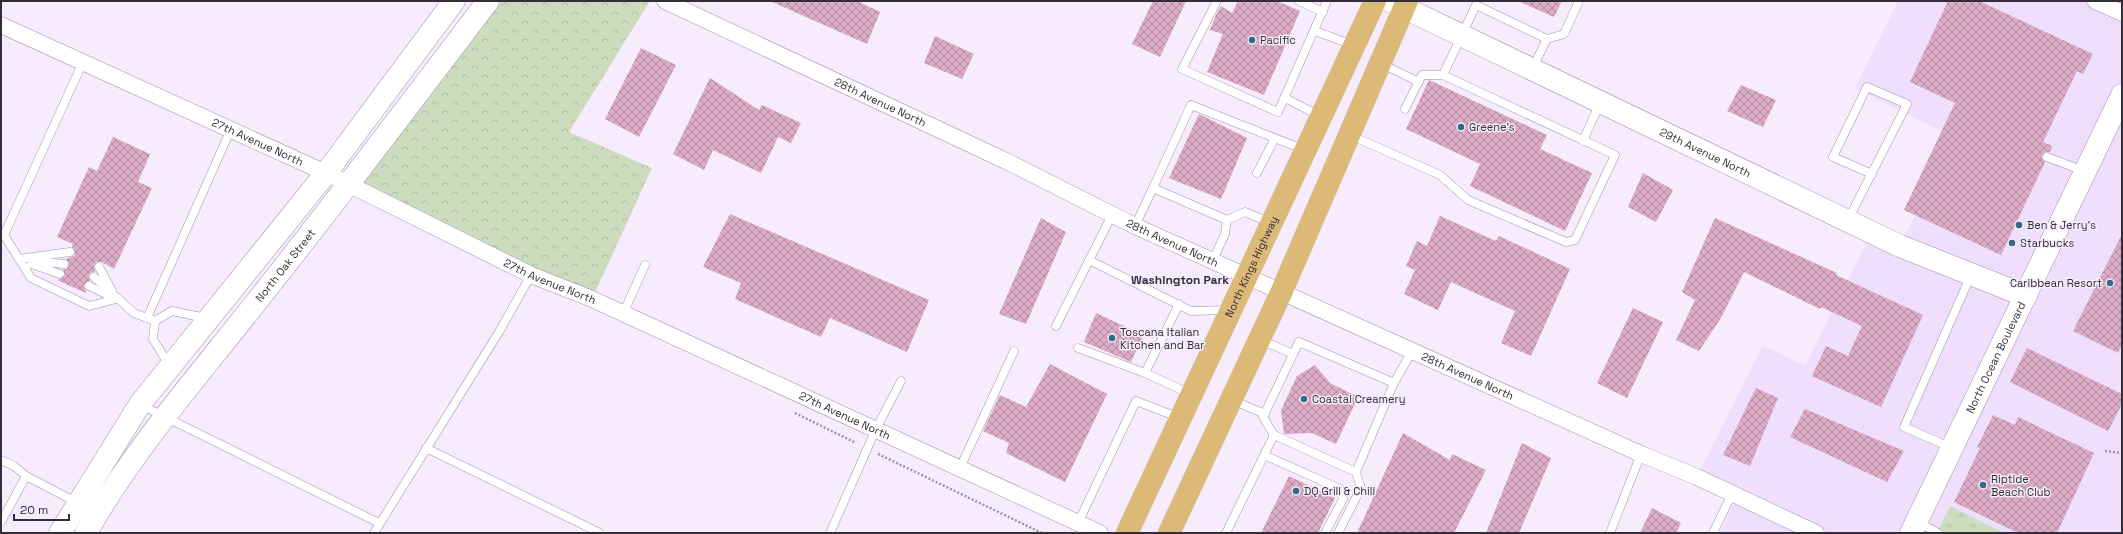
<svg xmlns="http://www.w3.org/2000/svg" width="2123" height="534" font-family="'Space Grotesk',sans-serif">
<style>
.built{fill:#f0dffc}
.forest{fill:url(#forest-crowns)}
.park{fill:url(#park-tufts)}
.building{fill:url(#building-cross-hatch)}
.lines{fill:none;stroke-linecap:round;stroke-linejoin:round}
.service-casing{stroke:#a190ab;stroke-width:9}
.minor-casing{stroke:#a190ab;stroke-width:17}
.secondary-casing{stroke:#a190ab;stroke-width:23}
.primary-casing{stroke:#d6d5d7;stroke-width:23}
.path{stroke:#9d95a3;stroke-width:2.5;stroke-dasharray:2 2;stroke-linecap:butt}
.service{stroke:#fff;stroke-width:8}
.minor{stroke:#fff;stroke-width:16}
.secondary{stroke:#fff;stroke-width:22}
.primary{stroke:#ddb977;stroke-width:22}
.poi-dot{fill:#316c84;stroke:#f6ecfe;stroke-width:1.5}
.labels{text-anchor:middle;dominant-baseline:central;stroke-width:3;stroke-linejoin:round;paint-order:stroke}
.poi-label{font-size:11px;fill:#332d38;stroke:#f6ecfe;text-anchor:start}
.street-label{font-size:11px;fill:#332d38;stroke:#f6ecfe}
.neighbourhood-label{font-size:12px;font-weight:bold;fill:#332d38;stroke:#f6ecfe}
</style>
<defs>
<pattern id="forest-crowns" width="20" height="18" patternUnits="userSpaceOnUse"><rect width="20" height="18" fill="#cddcbe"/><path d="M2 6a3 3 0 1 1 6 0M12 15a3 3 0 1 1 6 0" fill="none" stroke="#b0bda4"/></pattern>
<pattern id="park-tufts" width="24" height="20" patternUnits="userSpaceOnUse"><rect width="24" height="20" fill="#cddcbe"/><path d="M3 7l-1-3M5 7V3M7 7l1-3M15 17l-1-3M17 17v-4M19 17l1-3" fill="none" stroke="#b0bda4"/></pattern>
<pattern id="building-cross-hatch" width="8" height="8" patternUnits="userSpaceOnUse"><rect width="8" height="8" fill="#dcabc5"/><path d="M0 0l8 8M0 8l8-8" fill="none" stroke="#b38ca1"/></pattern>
</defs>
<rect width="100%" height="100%" fill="#f6ecfe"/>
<polygon class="built" points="1898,1 2122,1 2122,533 1720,533 1737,497 1697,477 1763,345 1805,366 1872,232 1900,246 1954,137 1855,88"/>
<polygon class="forest" points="488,1 650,1 569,132 652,168 592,299 350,185"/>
<polygon class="park" points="1950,506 2004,533 1937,533"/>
<g class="building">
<polygon points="770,1 857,1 880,12 867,44"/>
<polygon points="1153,1 1186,1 1160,57 1132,44"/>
<polygon points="1238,1 1277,1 1300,11 1264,95 1207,72 1223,34 1210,30 1216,15 1221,6 1232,13"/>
<polygon points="1518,1 1562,1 1554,17"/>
<polygon points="1948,1 1979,1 2093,54 2083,74 2077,71 2043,142 2052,146 2050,152 2046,152 2042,155 2042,158 2045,162 2001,255 1904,210 1955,103 1910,82"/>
<polygon points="935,36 974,54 962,79 924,63"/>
<polygon points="641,48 676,65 639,137 605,119"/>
<polygon points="710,78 759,110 762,105 801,123 791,143 778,137 761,173 713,150 704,170 673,154"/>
<polygon points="1429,80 1547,135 1540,149 1592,173 1565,231 1470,186 1480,164 1406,129"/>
<polygon points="1741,85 1776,100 1763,127 1727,111"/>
<polygon points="1199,114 1247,138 1221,199 1169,178"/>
<polygon points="113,137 150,154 138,182 152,188 114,269 102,262 96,262 94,266 95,272 90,273 89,276 90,281 84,284 86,293 57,280 65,276 63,269 67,269 69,264 66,259 74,256 75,252 72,247 73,244 57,237 89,167 97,171"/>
<polygon points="1643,173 1673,190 1656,222 1628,207"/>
<polygon points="730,214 929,300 907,352 830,318 821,337 735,299 741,283 703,267"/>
<polygon points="1440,216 1496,241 1499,236 1570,269 1531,356 1501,343 1515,311 1451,282 1438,310 1404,294 1415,270 1406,266 1417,241 1427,246"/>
<polygon points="1041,218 1066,232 1026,324 999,314"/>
<polygon points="1715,218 1837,273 1836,275 1923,315 1881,407 1812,376 1826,346 1848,356 1862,326 1821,307 1820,309 1744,272 1721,318 1699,351 1676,340 1695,300 1682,292"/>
<polygon points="2122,234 2122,345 2118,353 2073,331"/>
<polygon points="1633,308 1663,322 1627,398 1597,383"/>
<polygon points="1096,313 1143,335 1131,362 1084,342"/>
<polygon points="2027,348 2122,394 2122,404 2108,431 2010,382"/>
<polygon points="1050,364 1107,394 1065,482 1006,453 1009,443 983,431 1000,395 1026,407"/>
<polygon points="1315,365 1330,383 1358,397 1336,444 1312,433 1284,434 1281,410 1297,376"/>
<polygon points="1756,388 1778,398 1750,466 1723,455"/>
<polygon points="1805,409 1904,451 1887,482 1790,437"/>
<polygon points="1993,415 2015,425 2018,417 2094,453 2057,533 2018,533 1954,502 1980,448 1977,447"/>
<polygon points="1403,433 1450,460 1452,454 1486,470 1454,533 1357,533"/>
<polygon points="1522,443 1551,458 1519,533 1486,533"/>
<polygon points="1289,476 1335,498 1318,533 1261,533"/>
<polygon points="1652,508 1681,523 1676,533 1640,533"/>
</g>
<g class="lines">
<g class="service-casing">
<g id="service">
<polyline points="1217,1 1182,69 1278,112 1327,1"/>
<polyline points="1299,1 1323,12"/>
<polyline points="1315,31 1353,45"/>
<polyline points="1380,63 1419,82"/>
<polyline points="1532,69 1547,39 1564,34 1579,1"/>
<polyline points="1443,75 1476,5 1547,39"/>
<polyline points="1285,98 1320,116"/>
<polyline points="1350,135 1440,175 1468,200 1566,242 1575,240 1615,155 1443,75 1422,75 1405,109"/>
<polyline points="1583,141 1600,103"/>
<polyline points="2047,157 2084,171"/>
<polyline points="1257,173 1275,138"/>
<polyline points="1848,220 1907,104 1867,87 1833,157 1872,174"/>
<polyline points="1271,223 1245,212 1227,220 1153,188 1191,105 1305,150"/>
<polyline points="1135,226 1153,188"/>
<polyline points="1,234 4,235 31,278 89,306 116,299"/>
<polyline points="4,235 83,62"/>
<polyline points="19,259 70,252"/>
<polyline points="1089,260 1191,311 1229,310"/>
<polyline points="1213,260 1225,234 1227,220"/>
<polyline points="34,261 64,264"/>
<polyline points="31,264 60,274"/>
<polyline points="99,267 112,291"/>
<polyline points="94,277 134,313 155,321 172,311 206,318"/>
<polyline points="89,286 110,296"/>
<polyline points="1179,304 1145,373 1191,394"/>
<polyline points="623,314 645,265"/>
<polyline points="147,318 231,129"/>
<polyline points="155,321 153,339 169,365"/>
<polyline points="1056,326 1112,215"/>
<polyline points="1261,340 1293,354"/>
<polyline points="1078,348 1145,373"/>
<polyline points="1394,383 1299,342 1263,417 1274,435 1356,472 1394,383 1412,351"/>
<polyline points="1232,400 1265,414"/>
<polyline points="141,405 379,523"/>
<polyline points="426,448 600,533"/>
<polyline points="1952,448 1904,427 1971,275"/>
<polyline points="1264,455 1340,489 1343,499 1325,533"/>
<polyline points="1,460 14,466 26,476"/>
<polyline points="960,468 1014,351"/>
<polyline points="1,522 26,476 78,503"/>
<polyline points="1918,522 1938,533"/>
<polyline points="1078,523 1136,401 1180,418"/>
<polyline points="374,533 499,332 531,275"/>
<polyline points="830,533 876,429 901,381"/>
<polyline points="1226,533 1274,435"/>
<polyline points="1338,533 1361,488 1356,472"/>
<polyline points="1610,533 1641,454"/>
<polyline points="1713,533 1732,494"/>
</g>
</g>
<g class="minor-casing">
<g id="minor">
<path id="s1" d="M 665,1 L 1006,161 L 1135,226 L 1641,454 L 1697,477 L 1816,533"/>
<polyline points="2095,1 2122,13"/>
<path id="s2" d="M 1,25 L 326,173 L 531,275 L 592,299 L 1100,533"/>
</g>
</g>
<g class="secondary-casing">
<g id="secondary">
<path id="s3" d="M 1390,1 L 1900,246 L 2026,296"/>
<polyline points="60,533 140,404 326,173 454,1"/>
<path id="s4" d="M 86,533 C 134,448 201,373 261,296 C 338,199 413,100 488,1"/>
<path id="s5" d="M 1911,533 L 2122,95"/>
</g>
</g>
<g class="primary-casing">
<g id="primary">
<path id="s6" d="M 1127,533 L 1375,1"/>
<polyline points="1169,533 1281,293 1407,1"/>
</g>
</g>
<g class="path">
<polyline points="795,413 856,443"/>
<polyline points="2105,451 2122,453"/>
<polyline points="878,454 1042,533"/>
</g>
<use href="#service" class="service"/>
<use href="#minor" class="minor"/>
<use href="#secondary" class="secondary"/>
<use href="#primary" class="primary"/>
</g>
<g class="poi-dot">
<circle cx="1252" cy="40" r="4"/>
<circle cx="1461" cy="127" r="4"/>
<circle cx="2019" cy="225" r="4"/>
<circle cx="2012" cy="243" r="4"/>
<circle cx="2110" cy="283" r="4"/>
<circle cx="1112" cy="338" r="4"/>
<circle cx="1304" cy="399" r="4"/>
<circle cx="1983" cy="485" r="4"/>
<circle cx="1296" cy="491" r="4"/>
</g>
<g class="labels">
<g class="poi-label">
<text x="1260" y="40">Pacific</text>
<text x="1469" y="127">Greene's</text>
<text x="2027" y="225">Ben &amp; Jerry's</text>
<text x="2020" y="243">Starbucks</text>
<text x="2102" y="283" text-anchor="end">Caribbean Resort</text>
<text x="1120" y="332">Toscana Italian<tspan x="1120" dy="13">Kitchen and Bar</tspan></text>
<text x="1312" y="399">Coastal Creamery</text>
<text x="1991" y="479">Riptide<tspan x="1991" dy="13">Beach Club</tspan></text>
<text x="1304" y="491">DQ Grill &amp; Chill</text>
</g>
<g class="street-label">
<text stroke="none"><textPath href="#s1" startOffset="238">28th Avenue North</textPath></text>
<text stroke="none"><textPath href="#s2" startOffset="282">27th Avenue North</textPath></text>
<text stroke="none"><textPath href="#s3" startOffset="350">29th Avenue North</textPath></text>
<text stroke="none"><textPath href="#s1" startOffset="562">28th Avenue North</textPath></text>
<text stroke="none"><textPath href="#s4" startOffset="334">North Oak Street</textPath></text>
<text stroke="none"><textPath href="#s6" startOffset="294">North Kings Highway</textPath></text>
<text stroke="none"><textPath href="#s2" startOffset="606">27th Avenue North</textPath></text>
<text stroke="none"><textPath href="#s5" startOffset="195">North Ocean Boulevard</textPath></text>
<text stroke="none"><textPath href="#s1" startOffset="886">28th Avenue North</textPath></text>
<text stroke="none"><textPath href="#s2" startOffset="930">27th Avenue North</textPath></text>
</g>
<g class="neighbourhood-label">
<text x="1180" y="280">Washington Park</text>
</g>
</g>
<rect width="2123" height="534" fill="none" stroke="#332d38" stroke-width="4"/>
<path d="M14 514v6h55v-6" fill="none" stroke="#332d38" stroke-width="2"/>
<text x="20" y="514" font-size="12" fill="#332d38" stroke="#f6ecfe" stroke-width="3" paint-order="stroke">20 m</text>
</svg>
